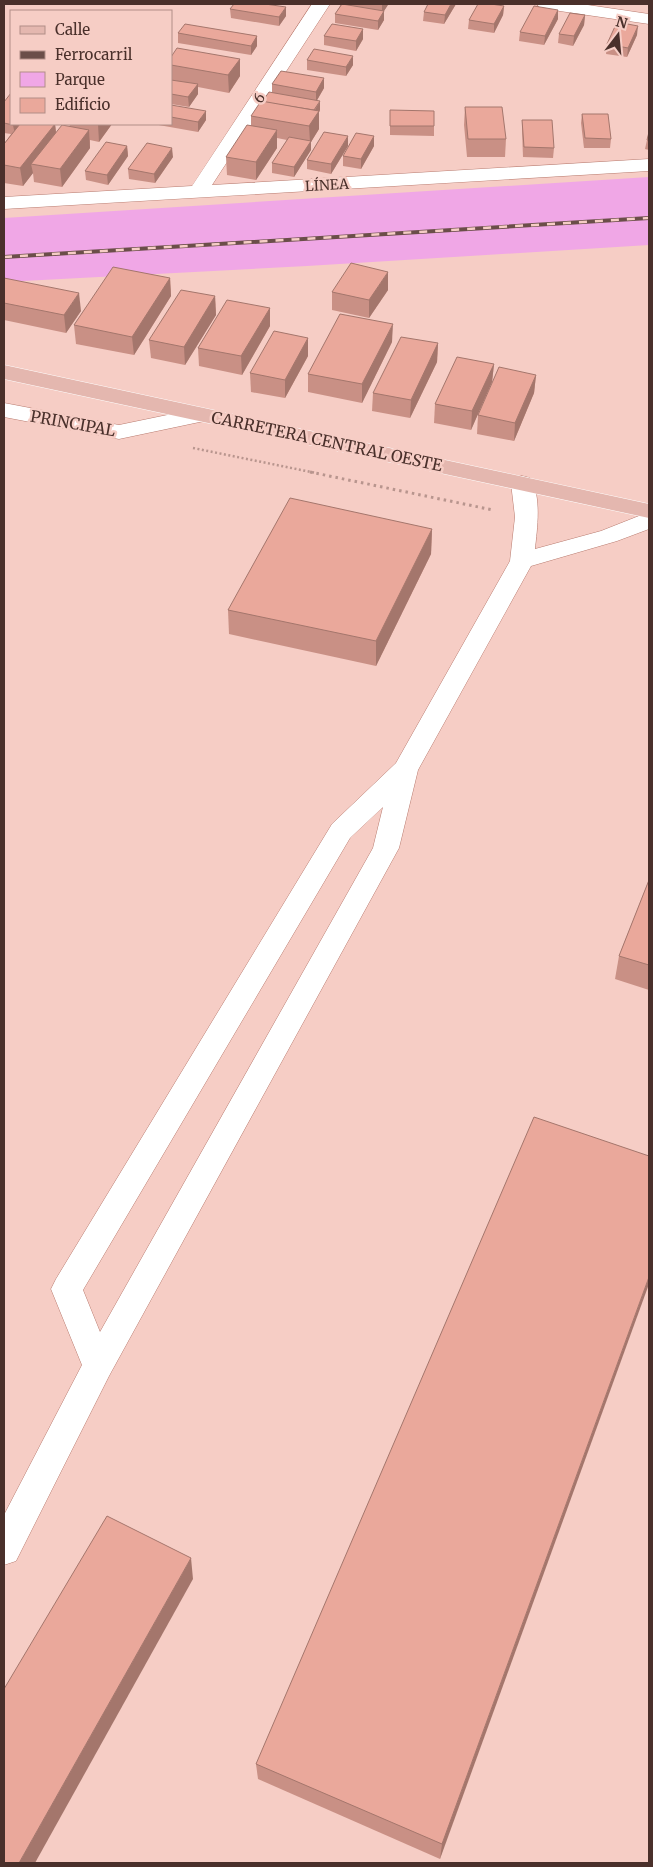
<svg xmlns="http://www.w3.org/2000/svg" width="653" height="1867" font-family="Merriweather,serif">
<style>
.green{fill:#f0a7e6}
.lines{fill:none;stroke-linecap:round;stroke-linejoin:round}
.minor-casing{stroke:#b87b6f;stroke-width:1}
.major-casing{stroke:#fff;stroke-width:1}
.path-far1{stroke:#b8958e;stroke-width:2.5;stroke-dasharray:2 2.5;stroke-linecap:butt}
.path{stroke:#b8958e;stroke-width:3;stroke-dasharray:2.5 4;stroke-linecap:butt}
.minor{fill:#fff;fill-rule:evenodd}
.major{fill:#e4b7af;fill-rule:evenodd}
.rail-casing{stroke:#6b4e49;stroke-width:4}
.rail{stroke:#f6cdc5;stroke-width:2.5;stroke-dasharray:8;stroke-linecap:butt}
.wall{fill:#c99085}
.shaded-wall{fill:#a4766c}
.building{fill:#eaa89b;stroke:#a4766c}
.labels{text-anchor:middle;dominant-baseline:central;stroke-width:5;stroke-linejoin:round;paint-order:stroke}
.far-street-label{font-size:14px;fill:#4a302b;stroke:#f6cdc5}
.street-label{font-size:16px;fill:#4a302b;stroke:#f6cdc5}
</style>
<rect width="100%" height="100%" fill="#f6cdc5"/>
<polygon class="green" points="649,177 649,245 307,266 4,282 4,218"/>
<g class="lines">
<g class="minor-casing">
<g id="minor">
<polygon points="312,4 330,4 212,185 649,159 649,171 4,209 4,197 192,186"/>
<polygon points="537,4 581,4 649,14 649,24 546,9 540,8"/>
<polygon points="4,403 119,425 201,408 209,410 212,415 209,420 119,439 4,417"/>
<path d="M 522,476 L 530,478 C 542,496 537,529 535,549 L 601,531 L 649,512 L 649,529 L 617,541 L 531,566 L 418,770 L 399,848 L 109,1376 L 16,1561 L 4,1565 L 4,1515 L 82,1365 L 51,1289 L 56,1279 L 332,824 L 396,763 L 510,561 L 515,517 L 511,483 L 514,478 ZM 383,807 L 373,848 L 100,1332 L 83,1290 L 350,838 Z"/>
</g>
</g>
<g class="major-casing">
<polygon id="major" points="4,365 649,504 649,518 4,379"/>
</g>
<polyline class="path-far1" points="193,448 316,473"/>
<polyline class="path" points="310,472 493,510"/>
<use href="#minor" class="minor"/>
<use href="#major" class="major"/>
<g class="rail-casing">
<polyline id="rail" points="4,257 649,218"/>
</g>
<use href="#rail" class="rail"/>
</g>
<g class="wall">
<polygon points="234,4 271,4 271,5 286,16 279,26 231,18 230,9"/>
<polygon points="340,4 388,4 384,11 384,20 378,30 335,23 335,14 340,6"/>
<polygon points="428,4 456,4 444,24 423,21 424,12"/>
<polygon points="504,6 503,15 494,33 468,29 469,20"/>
<polygon points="558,10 558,19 544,45 519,41 520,32"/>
<polygon points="585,15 584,25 573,46 558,43 559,34"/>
<polygon points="363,29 363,39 356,51 324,45 324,36"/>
<polygon points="178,33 257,36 257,46 251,55 178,43"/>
<polygon points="637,35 627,57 606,54 607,44"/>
<polygon points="171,57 240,59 240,76 229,93 198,87 198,94 189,107 171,104"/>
<polygon points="307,60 353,65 346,76 307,70"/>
<polygon points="324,78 324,88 317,100 320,110 319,112 319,129 311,142 311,150 294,177 272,173 272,163 287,140 277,138 277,148 256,180 227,175 226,157 251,125 251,116 262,102 272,92 272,84"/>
<polygon points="4,102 11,124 55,124 56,133 70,126 69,124 112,124 99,142 90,140 90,148 62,187 34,182 33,173 23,186 4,183 4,144 11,134 4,133"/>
<polygon points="171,105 206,120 198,132 153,124 171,124"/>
<polygon points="465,107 506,139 505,157 467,157 464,125"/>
<polygon points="390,110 434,126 434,136 390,135"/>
<polygon points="582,114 611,139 610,148 584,148 581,123"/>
<polygon points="522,120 554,148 553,158 523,157 522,130"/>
<polygon points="649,132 649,150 645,149 647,140"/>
<polygon points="374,136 374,146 361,169 343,166 343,156"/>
<polygon points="127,146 128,156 108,185 86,180 85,171"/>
<polygon points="348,146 331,174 307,169 307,160"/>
<polygon points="173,157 155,183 129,179 128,169"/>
<polygon points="4,278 81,311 66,333 4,320"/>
<polygon points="170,278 171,296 134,355 76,344 74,325"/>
<polygon points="388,290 369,318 332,310 332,292"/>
<polygon points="215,296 216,315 185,365 151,358 149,340"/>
<polygon points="270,308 270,326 242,375 199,366 198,348"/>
<polygon points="308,338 308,356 285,398 251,392 250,373"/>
<polygon points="392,342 362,403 308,392 308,374"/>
<polygon points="438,343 437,362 410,418 372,411 373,393"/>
<polygon points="494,364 492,382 471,430 434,423 435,404"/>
<polygon points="536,375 534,393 514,441 477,434 478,415"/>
<polygon points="432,529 431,554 376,666 229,634 228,610"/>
<polygon points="649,880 649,990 615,979 619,956"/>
<polygon points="649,1156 440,1859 258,1779 256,1764"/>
</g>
<g class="shaded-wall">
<polygon points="383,4 388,4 388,5 384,11 384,20 378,30 378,21 382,14 382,5"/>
<polygon points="451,4 456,4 444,24 445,15"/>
<polygon points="504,6 503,15 494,33 494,24"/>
<polygon points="286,7 286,16 279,26 279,17"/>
<polygon points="558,10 558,19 544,45 545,36"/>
<polygon points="585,15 584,25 573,46 574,36"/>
<polygon points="638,26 637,35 627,57 628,48"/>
<polygon points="363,29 363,39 356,51 356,41"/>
<polygon points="257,36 257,46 251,55 251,46"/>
<polygon points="353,56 353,65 346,76 346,67"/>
<polygon points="240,59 240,76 229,93 228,75"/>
<polygon points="324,78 324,88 316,102 316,92"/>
<polygon points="198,84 198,94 189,107 188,97"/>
<polygon points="320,101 320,110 319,112 319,129 311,142 311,150 294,177 294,167 310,142 309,126 314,112"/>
<polygon points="206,111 206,120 198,132 198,122"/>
<polygon points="14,124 23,124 15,135 13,125"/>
<polygon points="55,124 57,141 31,164 33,173 23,186 20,168"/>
<polygon points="98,124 112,124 99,142"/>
<polygon points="89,130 90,148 62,187 60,169"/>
<polygon points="277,130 277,148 256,180 256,162"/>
<polygon points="348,136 348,146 331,174 331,164"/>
<polygon points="374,136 374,146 361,169 361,159"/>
<polygon points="127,146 128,156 108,185 107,175"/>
<polygon points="172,148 173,157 155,183 154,174"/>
<polygon points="388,272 388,290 369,318 369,300"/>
<polygon points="170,278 171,296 134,355 132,337"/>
<polygon points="79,293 81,311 66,333 64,315"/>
<polygon points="215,296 216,315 185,365 184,347"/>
<polygon points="270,308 270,326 242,375 241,356"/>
<polygon points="393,324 392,342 362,403 362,384"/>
<polygon points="308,338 308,356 285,398 285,380"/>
<polygon points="438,343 437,362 410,418 411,400"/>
<polygon points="494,364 492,382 471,430 472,411"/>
<polygon points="536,375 534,393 514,441 515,423"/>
<polygon points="432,529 431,554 376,666 376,641"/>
<polygon points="649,1277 649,1284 440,1859 442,1844"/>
<polygon points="191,1558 193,1579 35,1863 19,1863"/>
</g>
<g class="building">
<polygon points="234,4 265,4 286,7 279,17 230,9"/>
<polygon points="342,4 384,11 378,21 335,14"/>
<polygon points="428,4 451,4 445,15 424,12"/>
<polygon points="478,4 491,4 504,6 494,24 469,20"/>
<polygon points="534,6 558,10 545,36 520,32"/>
<polygon points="570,13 585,15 574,36 559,34"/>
<polygon points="617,22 638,26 628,48 607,44"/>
<polygon points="185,24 257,36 251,46 178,33"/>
<polygon points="332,24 363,29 356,41 324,36"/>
<polygon points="177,48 240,59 228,75 171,65 171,57"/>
<polygon points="314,49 353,56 346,67 307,60"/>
<polygon points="281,71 324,78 316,92 272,84"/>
<polygon points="171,80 198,84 188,97 171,94"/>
<polygon points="269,92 320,101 314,110 262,102"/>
<polygon points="11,93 11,124 14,124 13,125 4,123 4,102"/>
<polygon points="261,101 319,111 309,126 251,116"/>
<polygon points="171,105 206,111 198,122 171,117"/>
<polygon points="465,107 502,107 506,139 468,139"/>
<polygon points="390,110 434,111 434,126 390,126"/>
<polygon points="582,114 608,114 611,139 585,138"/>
<polygon points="522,120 552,120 554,148 524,147"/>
<polygon points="20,124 55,124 20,168 4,165 4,144"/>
<polygon points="62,125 89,130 60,169 31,164"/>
<polygon points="247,125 277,130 256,162 226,157"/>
<polygon points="324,132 348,136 331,164 307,160"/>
<polygon points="649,132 649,140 647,140"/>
<polygon points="356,133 374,136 361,159 343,156"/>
<polygon points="289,137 311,141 294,167 272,163"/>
<polygon points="106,142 127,146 107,175 85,171"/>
<polygon points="147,143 172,148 154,174 128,169"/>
<polygon points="351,263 388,272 369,300 332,292"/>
<polygon points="113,267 170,278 132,337 74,325"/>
<polygon points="4,278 79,293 64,315 4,303"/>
<polygon points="181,290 215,296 184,347 149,340"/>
<polygon points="227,300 270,308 241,356 198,348"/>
<polygon points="340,314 393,324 362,384 308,374"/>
<polygon points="274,331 308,338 285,380 250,373"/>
<polygon points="401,337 438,343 411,400 373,393"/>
<polygon points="457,357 494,364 472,411 435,404"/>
<polygon points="499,367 536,375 515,423 478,415"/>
<polygon points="290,498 432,529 376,641 228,610"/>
<polygon points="649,880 649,965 619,956"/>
<polygon points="534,1117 649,1156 649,1277 442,1844 256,1764"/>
<polygon points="107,1516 191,1558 19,1863 4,1863 4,1689"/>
</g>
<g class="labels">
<g class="far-street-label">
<text transform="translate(259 98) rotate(-57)">6</text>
<text transform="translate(327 185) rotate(-3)">LÍNEA</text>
</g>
<g class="street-label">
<text transform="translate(73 423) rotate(10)">PRINCIPAL</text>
<text transform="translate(327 441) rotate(12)">CARRETERA CENTRAL OESTE</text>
</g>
</g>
<rect width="653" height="1867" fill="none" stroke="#4a302b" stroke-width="10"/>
<rect x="10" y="10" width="162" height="115" fill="#f6cdc5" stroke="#b18e87"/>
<rect x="20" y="26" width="25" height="8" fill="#e4b7af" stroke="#b18e87"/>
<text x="55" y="35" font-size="15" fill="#4a302b">Calle</text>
<rect x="20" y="51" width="25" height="8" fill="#6b4e49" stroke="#b18e87"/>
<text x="55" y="60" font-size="15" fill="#4a302b">Ferrocarril</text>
<rect x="20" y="72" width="25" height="15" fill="#f0a7e6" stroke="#b18e87"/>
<text x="55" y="85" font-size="15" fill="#4a302b">Parque</text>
<rect x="20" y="98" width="25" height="15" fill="#eaa89b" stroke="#b18e87"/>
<text x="55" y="110" font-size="15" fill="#4a302b">Edificio</text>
<g transform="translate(618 35) rotate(16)" stroke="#f6cdc5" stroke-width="4" paint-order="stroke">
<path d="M0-4L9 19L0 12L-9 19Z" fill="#4a302b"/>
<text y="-8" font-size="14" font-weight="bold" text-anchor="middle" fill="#4a302b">N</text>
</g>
</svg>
